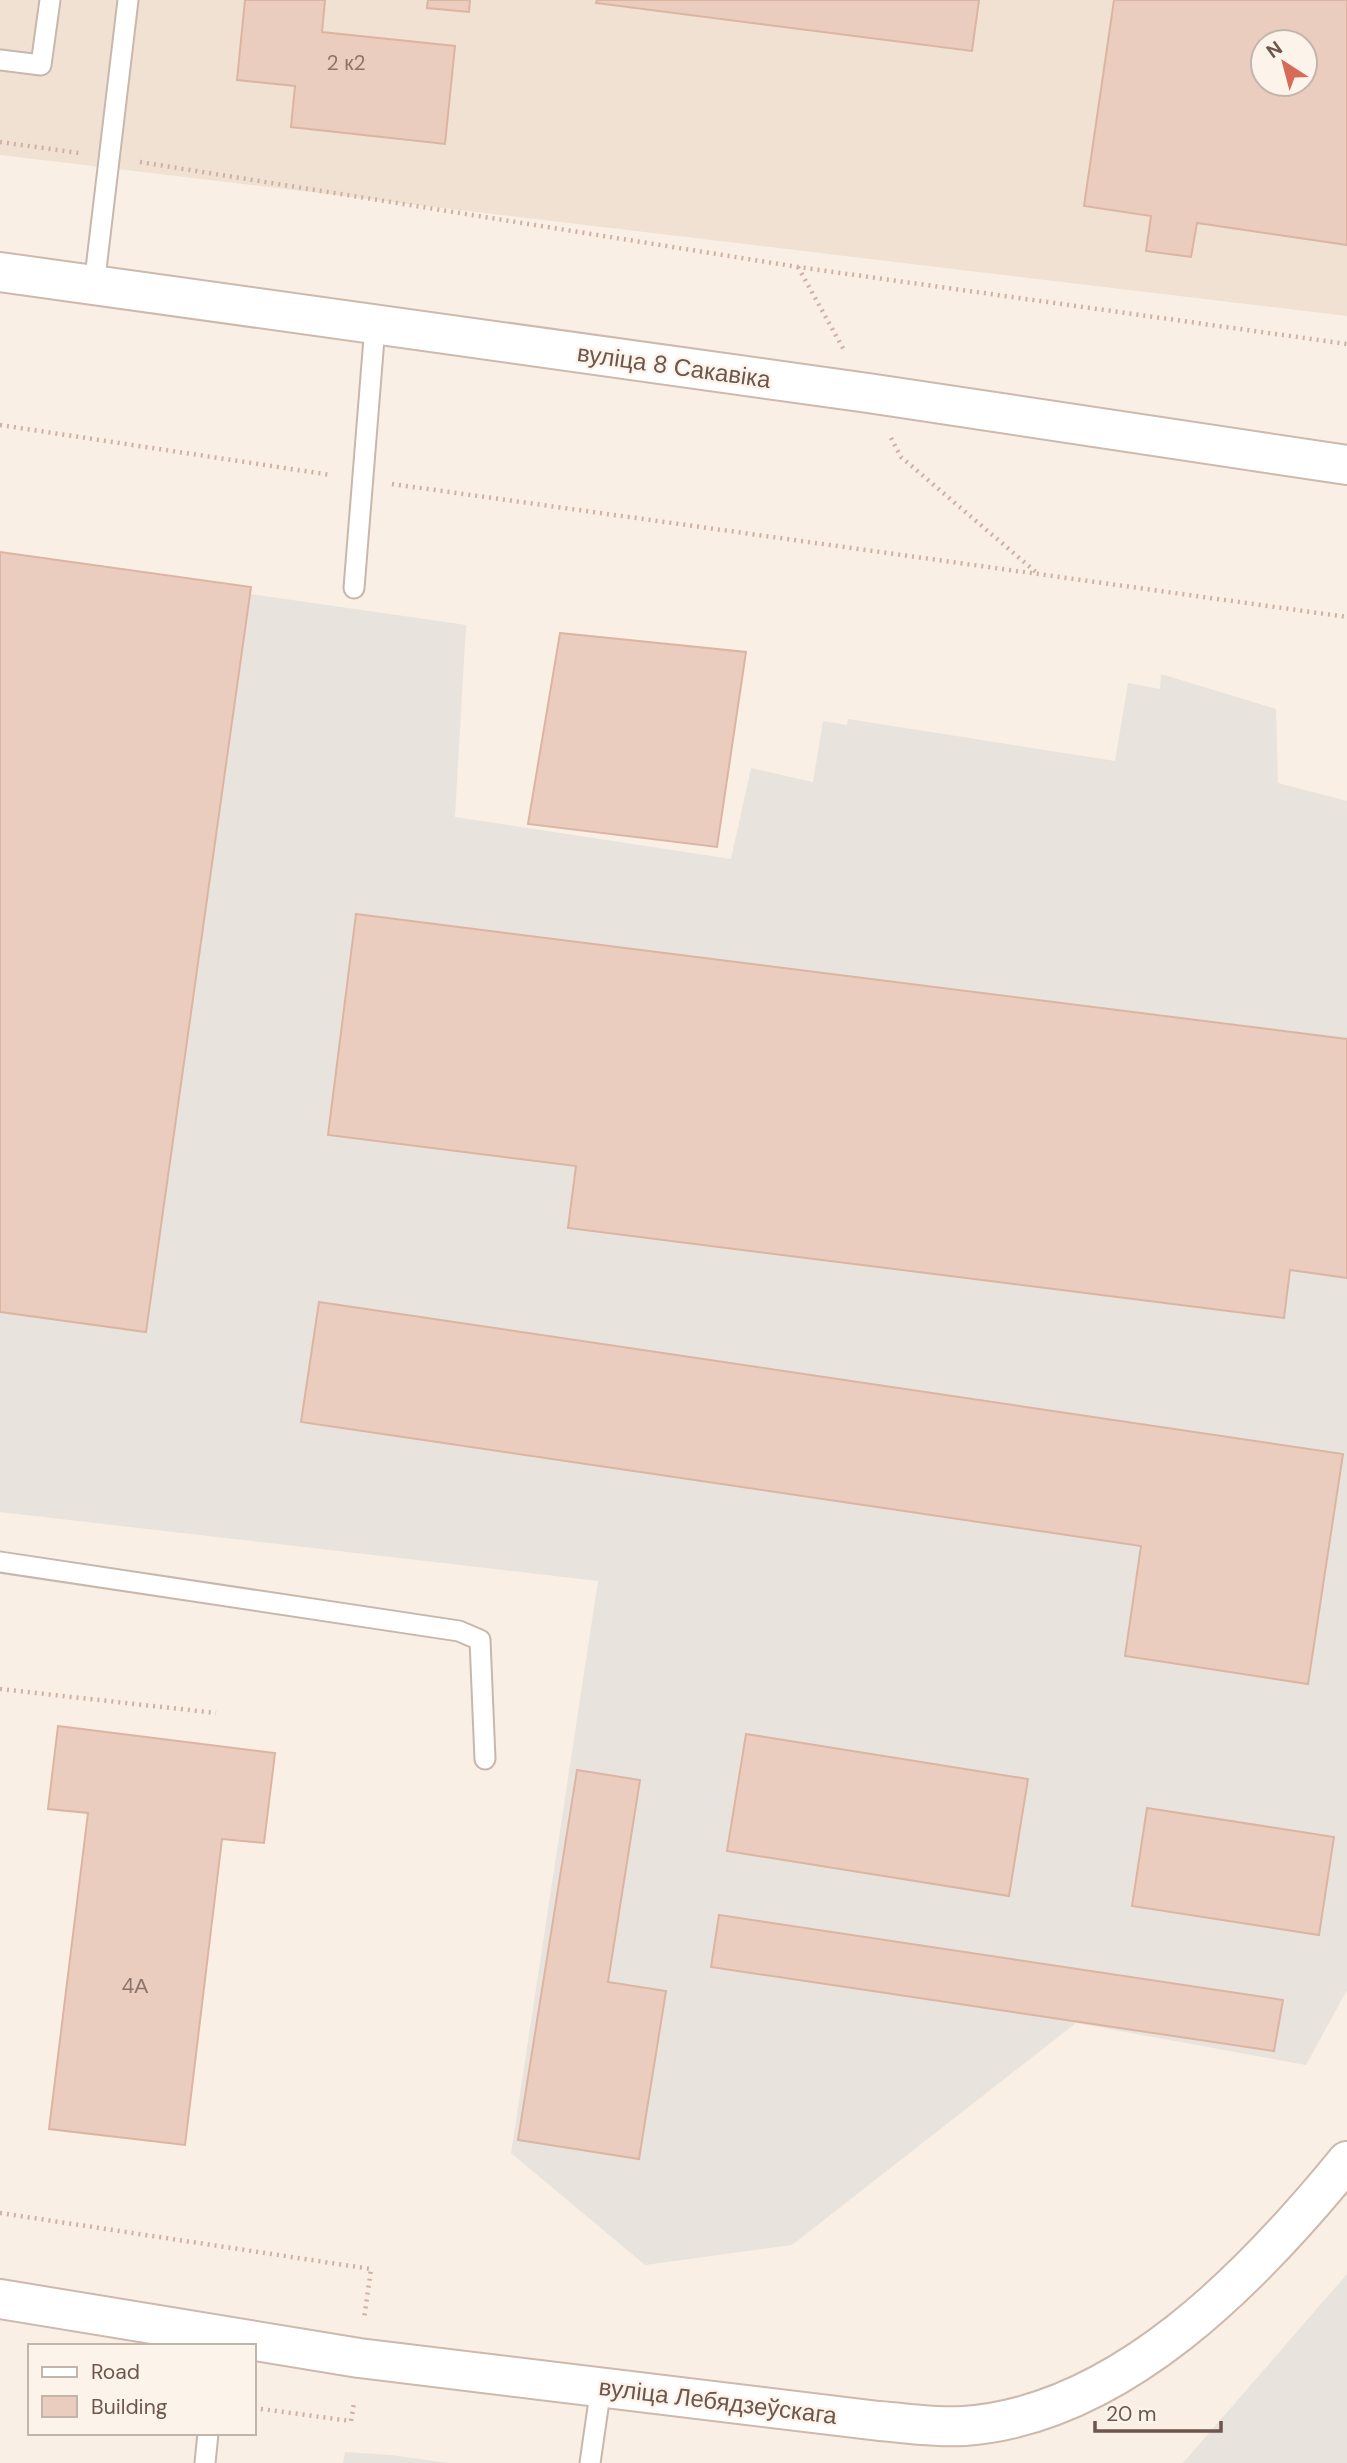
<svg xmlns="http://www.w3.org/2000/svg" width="1347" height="2463" font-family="'DM Sans',sans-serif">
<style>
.residential{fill:#f0e1d3;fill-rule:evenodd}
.industrial{fill:#e9e3de}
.building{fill:#ebcdbf;stroke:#dcb4a2;stroke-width:2;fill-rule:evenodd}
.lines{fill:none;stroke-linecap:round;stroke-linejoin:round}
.service-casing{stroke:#c8b7ac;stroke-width:23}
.secondary-casing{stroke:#cdb9ad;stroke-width:42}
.path{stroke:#cfb1a3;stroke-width:4.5;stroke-dasharray:2 5;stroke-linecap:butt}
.service{stroke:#fff;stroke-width:19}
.secondary{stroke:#fff;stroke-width:38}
.labels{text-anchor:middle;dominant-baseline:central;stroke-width:5;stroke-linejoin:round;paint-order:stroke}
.number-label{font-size:21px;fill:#8d746a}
.street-label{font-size:24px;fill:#6e564d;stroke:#fcf4ea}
</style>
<rect width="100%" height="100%" fill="#f9efe4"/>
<path class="residential" d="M 0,0 L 1347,0 L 1347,316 L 0,155 ZM 1263,42 L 1305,42 L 1305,84 L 1263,84 Z"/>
<g class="industrial">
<polygon points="0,558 466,625 455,817 731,859 751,768 813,782 823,721 847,725 848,719 1115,761 1128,683 1160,689 1161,674 1276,709 1278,783 1347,801 1347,1990 1306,2065 1076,2023 792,2245 645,2265 511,2153 598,1581 0,1512"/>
<polygon points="1347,2274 1347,2463 1183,2463"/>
<polygon points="345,2452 391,2455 448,2463 343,2463"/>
</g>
<g class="building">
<polygon points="245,0 325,0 322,32 455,46 445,144 291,127 295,86 237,80"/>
<polygon points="428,0 470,0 469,12 427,8"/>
<polygon points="597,0 979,0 972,51 596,3"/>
<path d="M 1114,0 L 1347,0 L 1347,245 L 1197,223 L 1191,257 L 1146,251 L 1151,216 L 1084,206 ZM 1263,42 L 1305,42 L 1305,84 L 1263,84 Z"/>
<polygon points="0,552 251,587 146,1332 0,1312"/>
<polygon points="560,633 746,652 717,847 528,824"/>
<polygon points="356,914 1347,1039 1347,1278 1290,1270 1284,1318 568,1228 576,1166 328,1135"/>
<polygon points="319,1302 1343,1454 1308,1684 1125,1656 1141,1546 301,1422"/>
<polygon points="58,1726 275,1753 264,1843 222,1839 185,2145 49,2129 88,1813 48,1809"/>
<polygon points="746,1734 1028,1779 1009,1896 727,1851"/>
<polygon points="577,1770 640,1780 608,1982 666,1991 639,2159 518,2140"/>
<polygon points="1147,1808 1334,1837 1319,1935 1132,1906"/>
<polygon points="719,1915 1283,2000 1274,2051 711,1967"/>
</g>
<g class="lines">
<g class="service-casing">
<g id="service">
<polyline points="0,60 41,65 50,0"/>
<polyline points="94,286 128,0"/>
<polyline points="354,588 375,326"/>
<polyline points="0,1562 459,1631 480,1640 485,1759"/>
<polyline points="205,2463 208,2433"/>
<polyline points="590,2463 601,2387"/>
</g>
</g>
<g class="secondary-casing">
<g id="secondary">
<polyline points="0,272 868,393 1347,465"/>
<path d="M 0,2299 L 359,2358 L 879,2421 C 907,2423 937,2428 964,2426 C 1121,2415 1254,2275 1347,2161"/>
</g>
</g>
<g class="path">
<polyline points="0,142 79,153"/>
<polyline points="140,162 798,267 1347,344"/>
<polyline points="798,267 844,350"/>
<polyline points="0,425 331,475"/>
<polyline points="891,438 901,457 1037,573"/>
<polyline points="392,484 1347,617"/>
<polyline points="0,1689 216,1713"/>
<polyline points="0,2213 371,2269 364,2319"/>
<polyline points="254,2408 351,2421 354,2403"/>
</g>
<use href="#service" class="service"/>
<use href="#secondary" class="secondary"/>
</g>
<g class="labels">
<g class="number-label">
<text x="346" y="63">2 к2</text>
<text x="135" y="1986">4А</text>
</g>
<g class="street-label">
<text transform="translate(674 366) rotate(8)">вуліца 8 Сакавіка</text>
<text transform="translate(718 2401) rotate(7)">вуліца Лебядзеўскага</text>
</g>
</g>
<rect x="28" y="2344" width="228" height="91" fill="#fcf4ea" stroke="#c3b5ab" stroke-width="2"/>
<rect x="42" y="2367" width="35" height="10" fill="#ffffff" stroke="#c3b5ab" stroke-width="2"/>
<text x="91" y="2379" font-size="21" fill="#6e564d">Road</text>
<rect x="42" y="2396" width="35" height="21" fill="#ebcdbf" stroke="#c3b5ab" stroke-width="2"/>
<text x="91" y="2414" font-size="21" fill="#6e564d">Building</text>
<g transform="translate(1284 63) rotate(324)"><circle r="33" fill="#fcf4ea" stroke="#c3b5ab" stroke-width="2"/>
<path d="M0-5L12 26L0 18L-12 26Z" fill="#d56b58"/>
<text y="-10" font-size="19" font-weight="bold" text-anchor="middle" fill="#6e564d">N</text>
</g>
<path d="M1095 2421v10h126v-10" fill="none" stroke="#6e564d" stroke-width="3.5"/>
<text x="1106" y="2421" font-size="21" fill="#6e564d" stroke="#fcf4ea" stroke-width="5" paint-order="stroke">20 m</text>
</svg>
